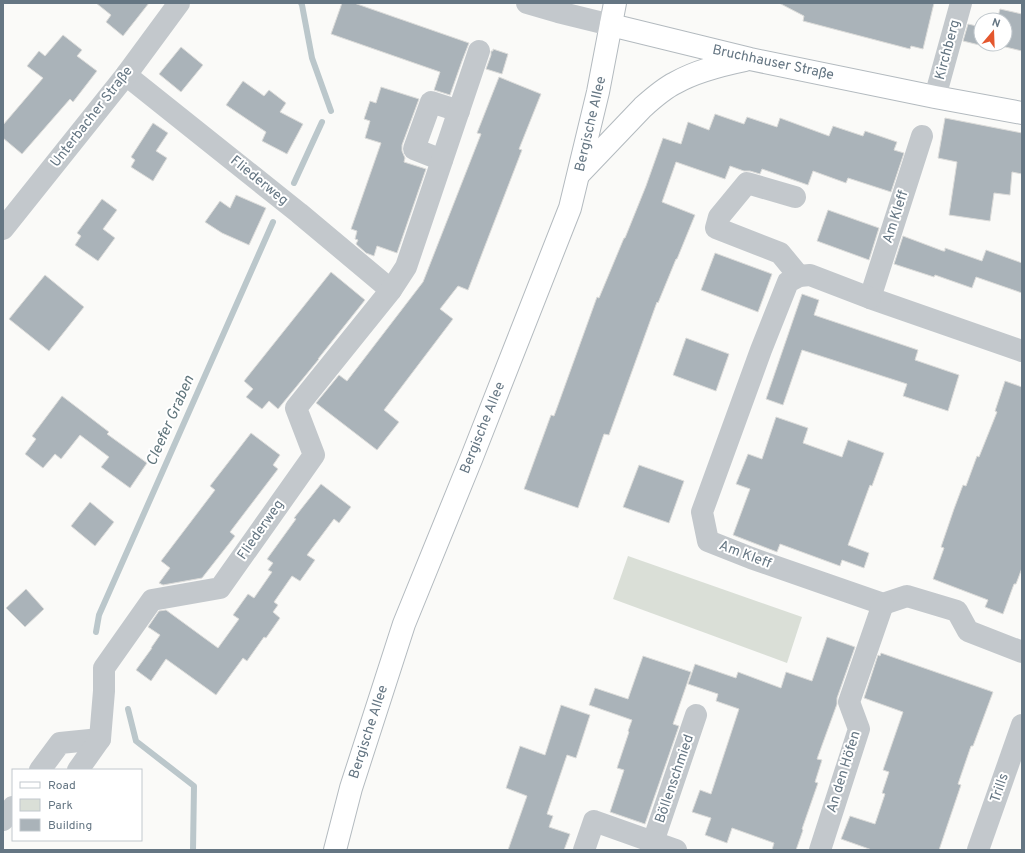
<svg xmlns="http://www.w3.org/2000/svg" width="1025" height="853" font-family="Overpass,sans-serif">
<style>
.green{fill:#dadfd7}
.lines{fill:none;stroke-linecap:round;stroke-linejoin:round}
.stream{stroke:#bbc7cb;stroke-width:6}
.building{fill:#aab3b9;stroke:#dcdcda}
.secondary-casing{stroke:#b3babf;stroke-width:24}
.street{stroke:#c3c8cc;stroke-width:22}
.secondary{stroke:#fff;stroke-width:22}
.labels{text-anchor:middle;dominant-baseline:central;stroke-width:4;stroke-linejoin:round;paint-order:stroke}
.street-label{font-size:14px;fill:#657683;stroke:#fff}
.water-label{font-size:15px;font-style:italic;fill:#60757c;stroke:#fff}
</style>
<rect width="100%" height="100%" fill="#fafaf8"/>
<polygon class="green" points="628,556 802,617 787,663 613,599"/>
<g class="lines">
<g class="stream">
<polyline points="301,3 302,5 312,58 331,111"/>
<polyline points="294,183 322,122"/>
<polyline points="96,632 99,615 273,222"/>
<polyline points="128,709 136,741 194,786 193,850"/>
</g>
</g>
<g class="building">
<polygon points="96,3 149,3 123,36 106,22 111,15"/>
<polygon points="342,3 354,3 469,43 462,61 450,95 434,90 440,72 331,34"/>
<polygon points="779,3 934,3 923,49 911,46 910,49 803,21 804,16"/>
<polygon points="1000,9 1022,14 1022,51 997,45 996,49 963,41 968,24 981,27 981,44 1005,44 1005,20 997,20"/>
<polygon points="63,35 82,50 77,56 97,71 73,102 70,99 22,154 3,138 3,125 43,78 27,66 39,51 45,56"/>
<polygon points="181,47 203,65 181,92 159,74"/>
<polygon points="493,49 508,54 502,74 486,69 491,55 491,51 493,51"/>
<polygon points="499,77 541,94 519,149 522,150 468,290 458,286 440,309 453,319 384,410 399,422 377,450 316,403 339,375 347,381 423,282 481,134 477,133"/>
<polygon points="243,81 264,96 269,90 286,103 280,112 303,124 287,154 262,141 266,132 226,105"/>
<polygon points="381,87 419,99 402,145 402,151 405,158 404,162 426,169 397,253 377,246 374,256 366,253 356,244 358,240 355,239 357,231 351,229 381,143 365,138 370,121 364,119 370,101 376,103"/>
<polygon points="715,114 744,124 747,117 777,127 780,118 829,136 833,126 863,136 865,131 897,142 894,150 904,153 891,192 848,178 846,183 813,171 808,185 762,169 760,174 750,171 744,171 730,166 725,179 676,162 662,202 695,215 677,259 676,259 658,303 657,302 609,435 604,434 578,508 524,489 551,415 554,416 597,297 599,298 624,238 625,238 646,186 663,138 681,144 688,122 709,130"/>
<polygon points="945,118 1022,133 1022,174 1012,172 1010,195 994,193 990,221 949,215 957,162 938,158"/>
<polygon points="153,123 168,133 156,151 167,158 153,181 131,167 135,160 131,157"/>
<polygon points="236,195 266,208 249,245 222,233 205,222 220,201 230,208"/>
<polygon points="102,199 117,210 103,229 115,238 98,261 75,245 81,236 77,233"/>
<polygon points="828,210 879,228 869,260 817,241"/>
<polygon points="903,236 943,251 945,251 945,248 982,261 986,250 1022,263 1022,293 976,277 972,288 935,275 934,277 894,264"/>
<polygon points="715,253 772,274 758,312 701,290"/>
<polygon points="331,272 365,300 318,359 319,359 278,409 269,401 262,409 246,397 253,389 244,381"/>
<polygon points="45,275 84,307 49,351 9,319"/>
<polygon points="802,294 819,300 814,315 918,350 915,360 959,375 948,411 903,396 907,384 802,350 783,405 766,399"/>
<polygon points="686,338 729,354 716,391 673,375"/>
<polygon points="1005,381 1022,387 1022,568 1016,584 1014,584 1003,614 985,607 988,600 933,579 944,548 941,547 954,509 963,485 966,486 977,456 979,457 997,412 995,411"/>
<polygon points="62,396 109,432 107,434 147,463 130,488 101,467 109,457 80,435 61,459 55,454 43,468 25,454 36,439 32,436"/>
<polygon points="776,417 808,428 803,443 842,457 848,440 884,453 872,486 870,485 848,545 869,553 864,568 842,560 840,566 780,544 777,552 733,535 750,489 736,484 748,454 762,459"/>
<polygon points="251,433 280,455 273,465 278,469 230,532 235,536 202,578 163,585 159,583 170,568 161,561 215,490 210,486"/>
<polygon points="639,465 684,481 669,523 623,507"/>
<polygon points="321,484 351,507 339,523 334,519 307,555 315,560 300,581 292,576 274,602 278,605 273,612 280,618 266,638 264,637 247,661 243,658 216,695 166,659 151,681 136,670 152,648 151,648 160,635 148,627 159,611 166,610 218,648 239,619 233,615 248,594 254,598 272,572 268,570 273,563 267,559 296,519 294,518"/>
<polygon points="90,502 114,522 95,546 71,526"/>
<polygon points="26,589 44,609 25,627 6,608"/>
<polygon points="827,637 855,647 837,698 837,704 817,759 822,760 815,782 818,783 802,829 803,830 796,850 772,850 774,843 732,828 727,843 705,835 711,818 692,812 700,790 711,794 739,709 716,701 718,694 688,684 695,664 736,678 738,672 781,688 786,672 812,681"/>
<polygon points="881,653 993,692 973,746 971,746 958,784 961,785 939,850 872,850 841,839 850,816 875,824 885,794 882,793 889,772 883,770 903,712 864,698 878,655 880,656"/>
<polygon points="643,656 691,672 673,724 679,726 645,824 610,812 624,770 617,768 629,732 628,731 632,720 589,705 595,688 628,699"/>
<polygon points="561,705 590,715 576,758 567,755 547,814 553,816 549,827 570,834 564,850 508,850 527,796 506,788 520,746 545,755"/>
</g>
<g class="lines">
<g class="secondary-casing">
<g id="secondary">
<polyline points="611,25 750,59 935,97 1022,113"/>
<path d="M 580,173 L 643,107 C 653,98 663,89 675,83 C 696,71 721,65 745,60"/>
<polyline points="335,850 351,788 404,624 472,457 570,208 598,92 615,3"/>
</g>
</g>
<g class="street">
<polyline points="527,3 558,12 611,25"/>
<polyline points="126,75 299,213 391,290"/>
<polyline points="935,97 961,3"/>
<polyline points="922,136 870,298 1022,351"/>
<polyline points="442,160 414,149 431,102 459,111"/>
<polyline points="795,197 747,183 719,217 716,228 780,253 799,276"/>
<polyline points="3,229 126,75 179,3"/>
<polyline points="870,298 810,275 799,276 788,282 761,350 702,512 708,541 751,558 883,604 907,596 957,611 968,631 1022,652"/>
<polyline points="40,770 60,743 100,739"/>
<polyline points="78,770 100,739 104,691 104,668 152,600 220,588 314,455 296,408 391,290 406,267 479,51"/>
<polyline points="3,820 13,807"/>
<polyline points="653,842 696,715"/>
<polyline points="584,850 594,821 676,850"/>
<polyline points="820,850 859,729 849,702 883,604"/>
<polyline points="978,850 1022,725"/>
</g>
<use href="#secondary" class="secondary"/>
</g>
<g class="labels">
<g class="street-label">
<text transform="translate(948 50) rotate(-75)">Kirchberg</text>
<text transform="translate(773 63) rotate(12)">Bruchhauser Straße</text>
<text transform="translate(92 117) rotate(-52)">Unterbacher Straße</text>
<text transform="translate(591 124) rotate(-77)">Bergische Allee</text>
<text transform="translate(259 181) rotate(39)">Fliederweg</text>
<text transform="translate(896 217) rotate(-72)">Am Kleff</text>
<text transform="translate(483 428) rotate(-68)">Bergische Allee</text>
<text transform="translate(261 530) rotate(-55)">Fliederweg</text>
<text transform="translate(745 555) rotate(21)">Am Kleff</text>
<text transform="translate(369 732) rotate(-72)">Bergische Allee</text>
<text transform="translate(844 772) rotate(-73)">An den Höfen</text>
<text transform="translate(675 779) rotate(-71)">Böllenschmied</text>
<text transform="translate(1000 788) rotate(-71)">Trills</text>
</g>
<g class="water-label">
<text transform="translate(171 421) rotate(-66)">Cleefer Graben</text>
</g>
</g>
<rect width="1025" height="853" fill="none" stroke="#657683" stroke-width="8"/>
<rect x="12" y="769" width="130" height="72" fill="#ffffff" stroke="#c1c8cd"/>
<rect x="20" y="782" width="20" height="6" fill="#ffffff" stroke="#c1c8cd"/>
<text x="48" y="789" font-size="12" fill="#657683">Road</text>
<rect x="20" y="799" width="20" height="12" fill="#dadfd7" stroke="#c1c8cd"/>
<text x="48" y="809" font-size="12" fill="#657683">Park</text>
<rect x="20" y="819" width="20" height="12" fill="#aab3b9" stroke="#c1c8cd"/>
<text x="48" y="829" font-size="12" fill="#657683">Building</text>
<g transform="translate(993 32) rotate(19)"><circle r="19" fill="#ffffff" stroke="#c1c8cd"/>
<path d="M0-3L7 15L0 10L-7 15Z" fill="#e4572e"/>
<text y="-6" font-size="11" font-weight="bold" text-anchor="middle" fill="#657683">N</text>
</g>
</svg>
